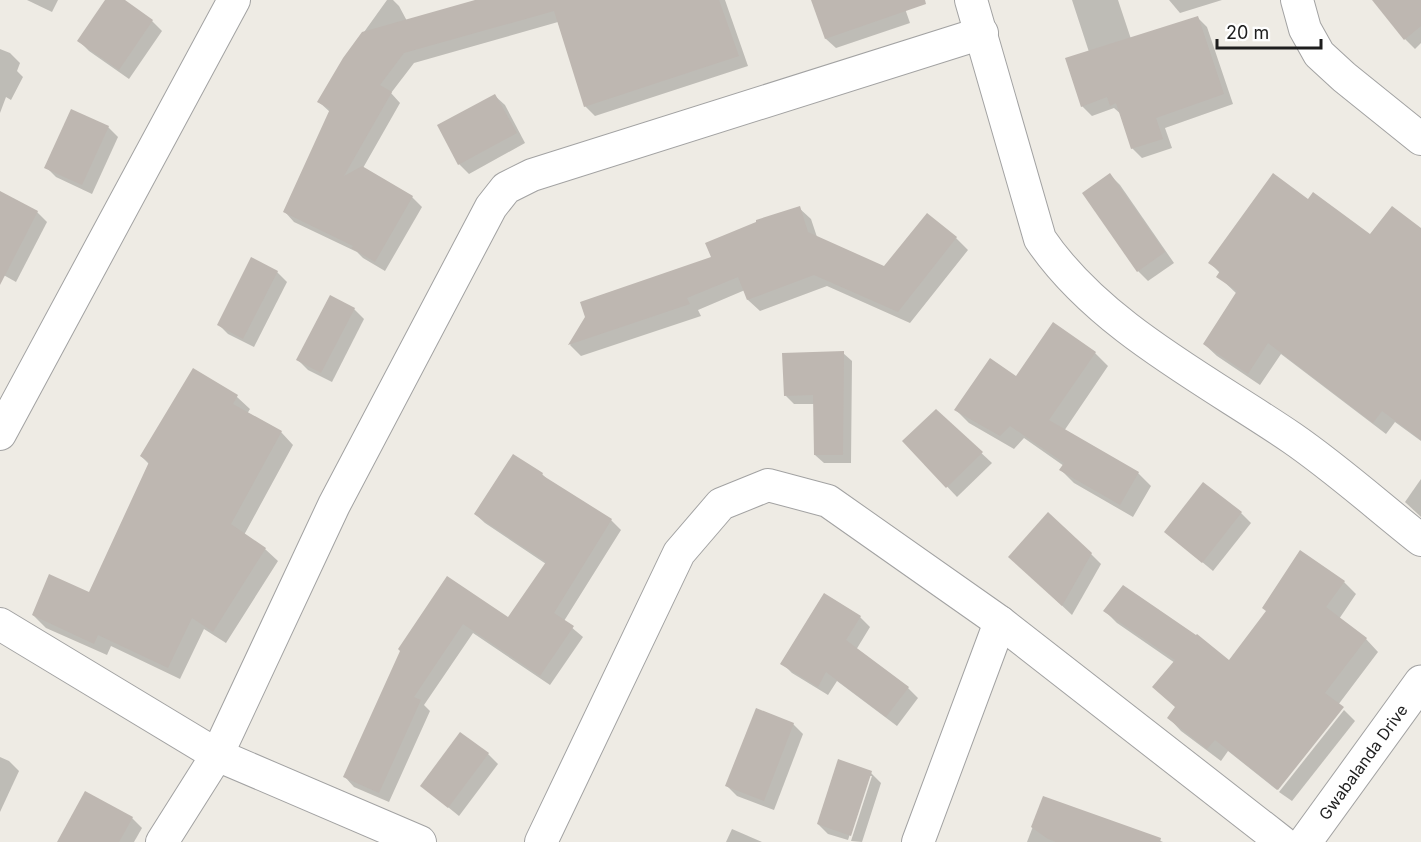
<svg xmlns="http://www.w3.org/2000/svg" width="1421" height="842" font-family="Inter,sans-serif">
<style>
.shadow{fill:#0003}
.building{fill:#beb7b1}
.lines{fill:none;stroke-linecap:round;stroke-linejoin:round}
.minor-casing{stroke:#a2a2a2;stroke-width:34}
.tertiary-casing{stroke:#a2a2a2;stroke-width:35}
.minor{stroke:#fff;stroke-width:32}
.tertiary{stroke:#fff;stroke-width:33}
.labels{text-anchor:middle;dominant-baseline:central;stroke-width:6;stroke-linejoin:round;paint-order:stroke}
.street-label{font-size:16px;fill:#1e1e1e;stroke:#fff}
</style>
<rect width="100%" height="100%" fill="#eeebe4"/>
<g class="shadow">
<polygon points="27,0 58,0 52,12"/>
<polygon points="107,0 122,0 152,21 162,31 129,79 89,51 79,41"/>
<polygon points="387,0 393,0 399,6 407,21 480,0 725,0 748,66 595,116 585,106 558,22 414,63 391,93 400,103 363,168 412,197 422,207 385,271 363,258 357,252 294,222 285,212 330,112 319,102 344,60"/>
<polygon points="813,0 902,0 910,23 836,48 826,39"/>
<polygon points="1072,0 1118,0 1131,39 1197,17 1207,27 1233,104 1165,128 1172,148 1142,158 1132,148 1122,115 1114,108 1092,116 1082,106 1089,52"/>
<polygon points="1169,0 1222,0 1180,13"/>
<polygon points="1390,0 1421,0 1421,43 1415,49 1405,39"/>
<polygon points="0,49 10,53 20,63 17,71 23,77 11,100 6,97 0,113"/>
<polygon points="495,96 505,105 525,143 469,174 459,164"/>
<polygon points="108,127 118,137 92,194 56,177 46,167"/>
<polygon points="1110,175 1120,185 1174,263 1148,281 1138,271"/>
<polygon points="1308,201 1370,236 1421,230 1421,441 1395,422 1386,434 1281,354 1260,385 1217,356 1204,344 1237,294 1218,276 1220,273 1210,263"/>
<polygon points="0,202 37,212 47,222 16,282 0,273"/>
<polygon points="799,208 811,219 817,237 885,268 956,238 968,250 910,323 827,286 760,311 748,300 745,290 698,310 701,316 581,356 570,345 587,317 713,258"/>
<polygon points="277,272 287,282 254,347 228,334 218,324"/>
<polygon points="354,309 364,319 332,382 308,370 298,360"/>
<polygon points="843,353 852,361 851,463 824,463 815,455 815,404 794,404 786,396"/>
<polygon points="1095,353 1108,366 1064,431 1138,473 1151,486 1133,517 1074,483 1061,470 1064,466 1024,438 1014,449 969,423 956,410 1016,378"/>
<polygon points="194,370 237,397 250,409 247,414 281,432 293,445 244,535 265,549 278,561 226,643 204,629 180,679 111,646 107,655 46,628 33,615 90,594 150,465 141,456"/>
<polygon points="936,411 992,463 957,497 904,441"/>
<polygon points="514,456 542,474 551,483 611,520 621,530 564,621 583,637 550,685 473,633 424,705 430,711 389,802 354,787 345,777 447,579 509,620 546,564 485,523 475,514"/>
<polygon points="1421,479 1421,517 1405,502"/>
<polygon points="1241,513 1251,523 1213,571 1166,532"/>
<polygon points="1091,554 1101,564 1072,615 1020,566"/>
<polygon points="1344,582 1356,594 1339,619 1366,639 1378,652 1338,705 1342,707 1277,790 1228,751 1221,761 1181,731 1169,718 1177,708 1175,663 1117,623 1105,611 1229,663"/>
<polygon points="860,617 870,627 856,650 908,688 918,698 897,726 837,681 828,695 792,673 782,663"/>
<polygon points="1344,710 1355,721 1292,801 1279,792"/>
<polygon points="793,724 803,734 774,810 737,796 727,786"/>
<polygon points="461,734 488,754 498,764 459,816 422,786"/>
<polygon points="0,757 9,761 19,771 0,812"/>
<polygon points="871,773 881,783 862,842 851,841 872,776 869,776 848,840 828,834 818,824"/>
<polygon points="1044,798 1154,838 1163,842 1027,842"/>
<polygon points="132,818 142,828 134,842 59,842"/>
<polygon points="732,829 762,842 726,842"/>
</g>
<g class="building">
<polygon points="105,0 125,0 153,20 119,70 77,41"/>
<polygon points="475,0 719,0 739,56 584,107 554,11 404,53 380,85 392,92 344,176 362,166 413,196 375,262 351,248 353,246 283,212 330,109 317,102 343,58 362,32"/>
<polygon points="811,0 925,0 926,4 825,39"/>
<polygon points="1372,0 1421,0 1421,26 1404,40"/>
<polygon points="1198,16 1224,94 1156,118 1163,139 1131,149 1116,103 1110,106 1107,97 1081,107 1065,58"/>
<polygon points="495,94 517,133 458,165 437,125"/>
<polygon points="71,109 109,126 82,185 44,168"/>
<polygon points="1110,173 1165,252 1137,272 1082,193"/>
<polygon points="1273,173 1308,199 1313,192 1370,234 1392,206 1421,228 1421,440 1382,411 1373,423 1268,343 1248,374 1203,344 1237,291 1216,277 1220,271 1208,263"/>
<polygon points="0,191 38,211 0,285"/>
<polygon points="800,206 808,232 884,266 927,213 957,237 898,312 814,275 747,300 738,277 687,298 690,304 568,345 585,317 580,302 711,257 705,243 756,222 756,220"/>
<polygon points="251,257 278,271 243,339 217,325"/>
<polygon points="330,295 355,308 321,373 296,360"/>
<polygon points="1053,322 1096,352 1049,420 1139,472 1120,505 1059,470 1064,463 1010,426 1000,436 954,410 990,358 1016,376"/>
<polygon points="844,351 843,455 814,455 813,395 784,396 782,353"/>
<polygon points="193,368 238,395 233,404 282,431 231,524 266,548 213,632 192,618 168,668 98,635 94,644 32,615 49,574 89,592 149,462 140,456"/>
<polygon points="936,409 983,452 946,488 902,441"/>
<polygon points="513,454 543,473 542,475 612,519 554,613 574,626 540,676 463,624 414,697 421,700 379,793 343,777 400,651 398,649 447,576 508,617 546,562 474,514"/>
<polygon points="1203,482 1242,512 1202,563 1164,532"/>
<polygon points="1048,512 1092,553 1062,606 1008,557"/>
<polygon points="1300,550 1345,581 1326,607 1367,638 1325,693 1344,707 1278,790 1215,740 1207,749 1167,718 1175,707 1152,687 1175,660 1103,611 1123,585 1196,635 1197,634 1229,660 1266,611 1262,608"/>
<polygon points="824,593 861,616 846,640 909,687 886,717 826,672 818,687 780,664"/>
<polygon points="756,708 794,723 764,801 725,786"/>
<polygon points="460,732 489,753 448,808 420,786"/>
<polygon points="838,759 872,771 851,836 817,824"/>
<polygon points="85,791 133,817 119,842 57,842"/>
<polygon points="1043,796 1161,838 1160,842 1056,842 1048,839 1031,827"/>
</g>
<g class="lines">
<g class="minor-casing">
<g id="minor">
<path d="M 971,0 L 1040,239 C 1099,326 1207,380 1292,438 C 1337,469 1378,506 1421,540"/>
<polyline points="1297,0 1305,29 1319,54 1344,77 1421,139"/>
<polyline points="0,434 234,0"/>
<polyline points="0,624 217,755 420,842"/>
<polyline points="162,842 217,755 334,505 491,207 506,188 532,175 982,33"/>
<polyline points="541,842 679,553 721,504 768,485 828,501 1000,622 1282,842"/>
<polyline points="918,842 1000,622"/>
</g>
</g>
<g class="tertiary-casing">
<polyline id="tertiary" points="1305,842 1421,682"/>
</g>
<use href="#minor" class="minor"/>
<use href="#tertiary" class="tertiary"/>
</g>
<g class="labels">
<g class="street-label">
<text transform="translate(1363 762) rotate(-54)">Gwabalanda Drive</text>
</g>
</g>
<path d="M1217 39v9h104v-9" fill="none" stroke="#1e1e1e" stroke-width="3"/>
<text x="1226" y="39" font-size="18" fill="#1e1e1e" stroke="#ffffff" stroke-width="4.5" paint-order="stroke">20 m</text>
</svg>
